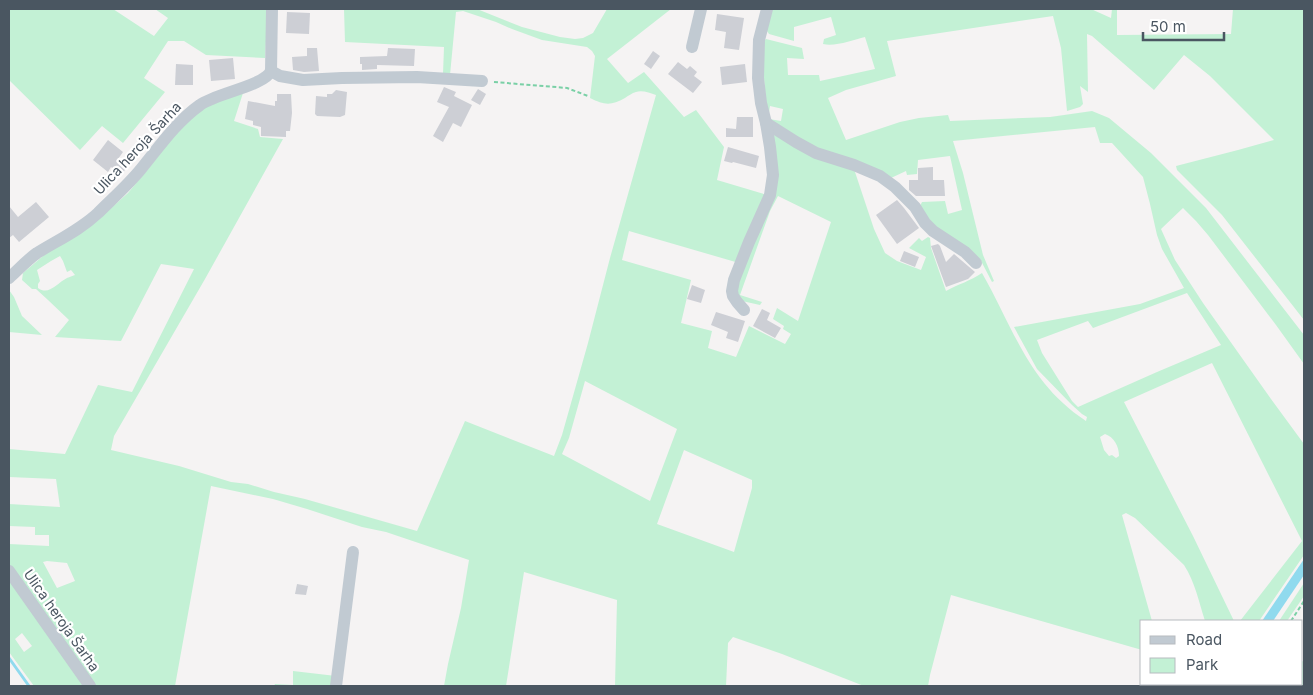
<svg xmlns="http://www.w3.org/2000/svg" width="1313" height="695" font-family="Inter,sans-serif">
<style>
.green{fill:#c3f1d5;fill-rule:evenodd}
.water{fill:#90daee}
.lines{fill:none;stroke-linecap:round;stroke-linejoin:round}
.stream{stroke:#90daee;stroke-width:3}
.building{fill:#cdcfd5}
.path{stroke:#7ad0a6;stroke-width:2;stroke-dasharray:4 2.5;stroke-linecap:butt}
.minor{stroke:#c1cad2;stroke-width:12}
.labels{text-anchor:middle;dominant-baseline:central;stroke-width:4.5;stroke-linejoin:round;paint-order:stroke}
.street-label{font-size:14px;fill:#4a5661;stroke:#fff}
</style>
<rect width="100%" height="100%" fill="#f5f3f3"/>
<g class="green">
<polygon points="9,9 113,9 154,36 168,18 155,9 268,9 265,58 206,55 184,41 168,41 144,78 165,92 123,143 102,126 80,150 9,80"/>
<path d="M 344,9 L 477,9 L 522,27 L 560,37 L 575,39 L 583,38 L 593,33 L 607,9 L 671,9 L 607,59 L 628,83 L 644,72 L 684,117 L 696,110 L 724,147 L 717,180 L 767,195 L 739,263 L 629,231 L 622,260 L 691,280 L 681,323 L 712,331 L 708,348 L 736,357 L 749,326 L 785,344 L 791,334 L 783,329 L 784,326 L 773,319 L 777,308 L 798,321 L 831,222 L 778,196 L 770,211 L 740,295 L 762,302 L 760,305 L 742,301 L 738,297 L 736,286 L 775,190 L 772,133 L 853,166 L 874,229 L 885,253 L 897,261 L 921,270 L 926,257 L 909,248 L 919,238 L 922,241 L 928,237 L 930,238 L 931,248 L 946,291 C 959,284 970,281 982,273 C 1014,329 1028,383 1086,421 L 1087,417 L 1082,414 L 1072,405 L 1037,369 L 1014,327 L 1140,304 L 1184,288 L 1162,249 L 1157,235 L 1150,204 L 1143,177 L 1112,143 L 1100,143 L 1095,127 L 953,141 L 963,173 L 983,255 L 994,281 L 992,282 L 980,259 L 933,226 L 920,206 L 922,202 L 945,201 L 948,214 L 962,210 L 950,156 L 918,160 L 917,174 L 907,175 L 906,171 L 891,178 L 824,153 L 769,119 L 781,121 L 783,109 L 770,106 L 769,113 L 767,113 L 761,44 L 766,39 L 802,48 L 804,59 L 787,58 L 788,75 L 819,75 L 820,81 L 875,69 L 865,37 C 853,40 835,47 823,44 L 824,39 L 836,35 L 831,17 L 794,27 L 794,41 L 769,34 L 765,28 L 770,9 L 1091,9 L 1111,18 L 1112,9 L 1117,9 L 1117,35 L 1231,34 L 1233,9 L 1304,9 L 1304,320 L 1222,215 L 1177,170 L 1176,166 L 1238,150 L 1274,140 L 1210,76 L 1184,55 L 1154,90 L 1092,36 L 1087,34 L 1088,92 L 1080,86 L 1083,104 L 1080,107 L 1067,111 L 1061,48 L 1053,16 L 887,41 L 896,76 L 846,90 L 828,98 L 846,140 L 900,122 L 919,118 L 948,115 L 950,121 L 1050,117 L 1092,111 L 1109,118 L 1151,153 L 1206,208 L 1304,335 L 1304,364 L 1276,325 L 1208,235 L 1196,221 L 1183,208 L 1161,229 L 1175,260 L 1203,303 L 1271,399 L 1304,444 L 1304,555 L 1259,621 L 1240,621 L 1302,541 L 1212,363 L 1124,402 L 1193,536 L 1234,621 L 1205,621 C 1199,602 1195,582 1184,565 L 1135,518 L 1126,513 L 1122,515 L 1152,621 L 1142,621 L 1142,650 L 951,595 L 930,675 L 928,686 L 864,686 L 782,654 L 733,637 L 728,643 L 726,686 L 615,686 L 617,600 L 524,572 L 506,686 L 444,686 L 448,664 L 461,608 L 469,560 L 386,532 L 362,527 L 307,509 L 273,499 L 211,486 L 175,686 L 93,686 L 9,567 L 9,544 L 49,546 L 49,535 L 35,535 L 35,527 L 9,526 L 9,504 L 60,507 L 56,479 L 9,477 L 9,449 L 65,454 L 98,385 L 132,392 L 194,269 L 161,264 L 121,341 L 55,337 L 69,320 L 48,300 L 36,289 L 32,289 L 22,280 L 23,273 L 43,256 L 109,210 L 128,193 L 148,169 L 178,130 L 205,106 L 243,93 L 234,121 L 258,129 L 260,137 L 283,139 L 205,279 L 114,436 L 111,450 L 179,466 L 231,482 L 248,484 L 274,492 L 305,499 L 417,531 L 465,421 L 554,456 L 562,435 L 588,343 L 610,258 L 656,95 C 650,93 642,90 636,92 C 632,93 628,96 625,98 C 611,106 604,105 590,98 L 595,56 L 592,51 L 587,47 L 542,40 L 512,29 L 496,22 L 463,11 L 456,12 L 450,75 L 443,74 L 444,47 L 345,42 ZM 60,256 L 63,261 L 67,272 L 71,270 L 75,275 C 74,275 68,278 67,278 C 57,283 49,296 38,288 L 38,284 L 40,281 L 37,270 L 51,261 ZM 1187,293 L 1221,345 L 1157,372 L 1078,407 L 1072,401 L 1042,353 L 1037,340 L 1088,321 L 1093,328 ZM 585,381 L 677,429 L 650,501 L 562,454 L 569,438 ZM 1105,434 C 1114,437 1119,446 1119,456 L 1116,458 L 1112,455 L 1109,456 L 1104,450 L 1100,437 ZM 684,450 L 752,480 L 752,488 L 734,552 L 657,524 ZM 47,561 L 67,563 L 75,581 L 57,588 L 43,562 Z"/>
<polygon points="9,290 14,297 22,316 42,335 9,332"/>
<path d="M 9,576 L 87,686 L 34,686 L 9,652 ZM 22,633 L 32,646 L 24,652 L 15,639 Z"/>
<polygon points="1304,583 1304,596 1287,621 1279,621"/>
<polygon points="1302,661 1304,662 1304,686 1250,686 1251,684 1302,684"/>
<polygon points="293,671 336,676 335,686 274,686 275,684 293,685"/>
<polygon points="1152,684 1217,684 1216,686 1151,686"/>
</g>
<polygon class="water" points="1304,559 1304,575 1273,621 1262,621"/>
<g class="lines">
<polyline class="stream" points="9,658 29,686"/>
</g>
<g class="building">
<polygon points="287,12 310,13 309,34 286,33"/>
<polygon points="717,14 744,18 739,50 724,48 726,32 715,30"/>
<polygon points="307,48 317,48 319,71 304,72 293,70 292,57 307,56"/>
<polygon points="388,48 415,49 414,66 377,65 377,69 362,70 362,64 360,64 360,57 387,56"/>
<polygon points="653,51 660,56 651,69 644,64"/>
<polygon points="233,58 235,79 211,81 209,60"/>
<polygon points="678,62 687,69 690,66 697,72 694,76 702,82 693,93 668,74"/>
<polygon points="176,64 193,65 193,85 175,85"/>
<polygon points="745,64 747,82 722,85 720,67"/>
<polygon points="444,87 456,92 454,96 472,105 461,127 453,123 443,142 433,136 449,107 437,102"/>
<polygon points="478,89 486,94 480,105 471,100"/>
<polygon points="336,90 347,92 345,115 340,117 317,116 315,114 316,96 327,97 327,94 332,94"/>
<polygon points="277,94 291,94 292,113 290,131 286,131 286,137 261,136 261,127 253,125 253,121 245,119 248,101 275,106 275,101 277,101"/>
<polygon points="737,117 753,117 753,137 726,137 726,128 736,129"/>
<polygon points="108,140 123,152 118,159 128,166 121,175 111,167 108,172 93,160"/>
<polygon points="728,147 759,156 756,168 733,162 732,163 724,161"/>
<polygon points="933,167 933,180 944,180 945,196 916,196 909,190 909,180 918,180 918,168"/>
<polygon points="897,200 904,208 919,228 897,244 876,215"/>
<polygon points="36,202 49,217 19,242 13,235 9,238 9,206 18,217"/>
<polygon points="938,244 940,246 946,262 954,254 975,272 968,279 946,287 931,246"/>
<polygon points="904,251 919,257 915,267 900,261"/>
<polygon points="692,285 705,290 701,303 687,299"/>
<polygon points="762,309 770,313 767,320 781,328 775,338 753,326"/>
<polygon points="716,312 745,321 738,342 726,338 728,332 711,325"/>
<polygon points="297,584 308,586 306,595 295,594"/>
</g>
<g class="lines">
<g class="path">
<polyline points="494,82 567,88 588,96"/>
<polyline points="1291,621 1304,601"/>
<polyline points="1248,686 1250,684"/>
</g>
<g class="minor">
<polyline points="692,47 701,9"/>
<polyline points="271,71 280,76 303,80 342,78 417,77 482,81"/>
<polyline points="766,123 796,142 816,153 854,165 880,176 895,187 915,207 925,223 933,231 965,252 976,263"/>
<path d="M 9,278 C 18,270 27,260 37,253 C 58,240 80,230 98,213 C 112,199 128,185 141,169 C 159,147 176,122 200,105 C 216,93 264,86 271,71 L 272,9"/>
<polyline points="744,310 737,302 733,296 732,291 734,280 749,242 770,195 773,175 770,147 766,123 761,103 758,78 759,40 767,9"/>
<polyline points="9,571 90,686"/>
<polyline points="336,686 353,552"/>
</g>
</g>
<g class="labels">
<g class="street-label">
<text transform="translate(137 148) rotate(-47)">Ulica heroja Šarha</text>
<text transform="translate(62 620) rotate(55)">Ulica heroja Šarha</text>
</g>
</g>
<rect width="1313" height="695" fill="none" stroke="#4a5661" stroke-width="20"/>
<rect x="1140" y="620" width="162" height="65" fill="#ffffff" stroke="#b7bbc0"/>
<rect x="1150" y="636" width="25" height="8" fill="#c1cad2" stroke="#b7bbc0"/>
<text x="1186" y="645" font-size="15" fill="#4a5661">Road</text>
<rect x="1150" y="658" width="25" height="15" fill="#c3f1d5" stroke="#b7bbc0"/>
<text x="1186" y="670" font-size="15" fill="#4a5661">Park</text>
<path d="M1143 32v8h81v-8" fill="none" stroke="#4a5661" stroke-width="2.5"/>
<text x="1150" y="32" font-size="15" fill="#4a5661" stroke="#ffffff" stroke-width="4" paint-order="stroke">50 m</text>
</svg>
